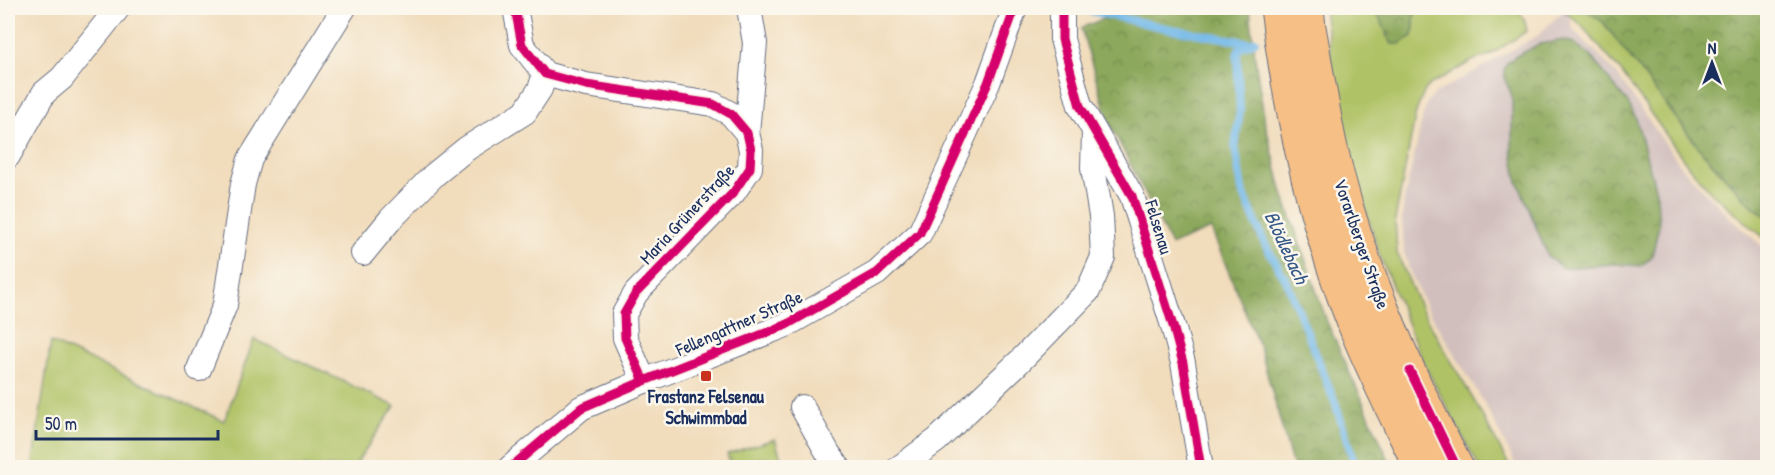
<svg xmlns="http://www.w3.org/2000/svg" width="1775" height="475" font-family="'Patrick Hand',sans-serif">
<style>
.industrial{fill:#d1bfbd}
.grass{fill:#b0c266;stroke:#667862;stroke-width:1.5}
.forest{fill:url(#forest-crowns);stroke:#546c5c;stroke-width:1.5}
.park{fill:url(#park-tufts);stroke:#667862;stroke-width:1.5}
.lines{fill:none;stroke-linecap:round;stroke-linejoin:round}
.stream{stroke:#71b8e9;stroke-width:8}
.minor-casing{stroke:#666c7f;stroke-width:26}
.primary-casing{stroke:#666c7f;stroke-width:35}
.minor{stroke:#fff;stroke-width:24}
.primary{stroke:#f5bf86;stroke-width:33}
.cycleway-casing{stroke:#fbf7ec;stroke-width:13}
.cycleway{stroke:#d6006c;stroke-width:9}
.poi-dot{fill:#c8321e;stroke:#fbf7ec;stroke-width:2}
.labels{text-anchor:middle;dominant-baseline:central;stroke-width:5;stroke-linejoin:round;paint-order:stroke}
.street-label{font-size:18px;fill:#1b2f5e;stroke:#fbf7ec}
.poi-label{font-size:18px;font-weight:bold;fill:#1b2f5e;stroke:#fbf7ec}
.water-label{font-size:20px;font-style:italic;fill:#355888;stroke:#fbf7ec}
</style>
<defs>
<pattern id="forest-crowns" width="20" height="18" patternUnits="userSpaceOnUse" patternTransform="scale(1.5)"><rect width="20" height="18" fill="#8ca85b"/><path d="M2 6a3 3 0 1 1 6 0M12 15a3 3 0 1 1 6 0" fill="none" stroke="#72894e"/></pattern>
<pattern id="park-tufts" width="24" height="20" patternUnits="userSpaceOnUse" patternTransform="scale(1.5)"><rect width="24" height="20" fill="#b0c266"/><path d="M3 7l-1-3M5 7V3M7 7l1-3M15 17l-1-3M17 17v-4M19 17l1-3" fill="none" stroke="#8e9e57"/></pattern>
</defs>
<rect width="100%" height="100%" fill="#fbf7ec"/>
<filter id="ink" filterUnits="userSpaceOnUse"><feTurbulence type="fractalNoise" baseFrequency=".0167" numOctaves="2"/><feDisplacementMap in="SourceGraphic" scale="12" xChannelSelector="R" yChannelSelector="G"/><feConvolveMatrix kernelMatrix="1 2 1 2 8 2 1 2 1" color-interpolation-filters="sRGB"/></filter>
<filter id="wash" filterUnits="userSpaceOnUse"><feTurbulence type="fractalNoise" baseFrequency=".008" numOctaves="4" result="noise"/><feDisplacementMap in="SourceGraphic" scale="24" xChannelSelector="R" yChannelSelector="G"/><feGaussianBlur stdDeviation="1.35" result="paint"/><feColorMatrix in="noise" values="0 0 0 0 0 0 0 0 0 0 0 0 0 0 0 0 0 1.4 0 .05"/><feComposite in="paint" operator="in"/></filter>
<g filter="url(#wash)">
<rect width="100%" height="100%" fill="#f1dcbb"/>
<polygon class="industrial" points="1566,8 1574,31 1595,51 1617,75 1684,170 1733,221 1767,250 1767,467 1517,467 1483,401 1426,307 1409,269 1404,252 1402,220 1404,200 1424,112 1428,101 1436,93 1537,36"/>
<g class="grass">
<polygon points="1324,8 1371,8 1384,23 1387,37 1413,36 1415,8 1517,8 1524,18 1527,31 1490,55 1474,60 1431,84 1425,90 1416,112 1395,220 1397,253 1421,309 1476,404 1510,467 1479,467 1424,364 1380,256 1354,173 1342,123 1333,75"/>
<polygon points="1561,8 1583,8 1603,22 1703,153 1748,202 1767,217 1767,240 1712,193 1689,167 1622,73 1581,25"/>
<polygon points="254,339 395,406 357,462 365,467 32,467 51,342 224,421"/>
</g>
<g class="forest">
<polygon points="1129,8 1250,8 1255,58 1265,123 1284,197 1327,322 1392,467 1293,467 1260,348 1211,229 1171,245 1109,122 1081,28"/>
<path d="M 1371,8 L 1415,8 L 1413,36 L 1399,44 L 1392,44 C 1384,31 1383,18 1371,8 Z"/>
<polygon points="1583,8 1767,8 1767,217 1748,202 1703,153 1603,22"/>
<polygon points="1564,40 1574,43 1589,54 1628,103 1636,118 1657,195 1659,225 1652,256 1642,266 1616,264 1563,268 1548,257 1517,179 1512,150 1512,96 1505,80 1504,69 1507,63 1516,56 1540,44"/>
</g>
<polygon class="park" points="775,439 784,467 723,467 730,465 727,454"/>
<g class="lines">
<g class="stream">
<polyline points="1086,10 1166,28 1251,43"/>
<polyline points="1255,41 1239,49 1237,56 1240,110 1235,147 1242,190 1265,244 1287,282 1336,405 1356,468"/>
</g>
</g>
</g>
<g filter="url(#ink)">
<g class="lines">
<g class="minor-casing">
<g id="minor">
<polyline points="515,8 522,45 545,74 586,85 713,104 731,114 747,133 751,150 750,168 733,193 636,293 624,314 625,338 644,381"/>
<polyline points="1062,8 1062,39 1080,106 1132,196 1173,326 1183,363 1201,468"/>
<polyline points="747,133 755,43 749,8"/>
<polyline points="8,156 44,93 62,78 118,8"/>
<polyline points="363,253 390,220 434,175 466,149 525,112 540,89 545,74"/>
<polyline points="199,369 225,305 243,184 250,159 344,8"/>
<polyline points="802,407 828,453 839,468"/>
<polyline points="510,468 581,408 644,381 786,325 877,273 920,233 988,83 1015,8"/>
<polyline points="899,468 937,440 1019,362 1088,291 1103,257 1101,216 1093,168 1094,131"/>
</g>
</g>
<g class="primary-casing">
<g id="primary">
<path d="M 1277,8 C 1291,118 1315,227 1357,331 C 1376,377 1399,422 1421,468"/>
<path d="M 1307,8 L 1309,27 C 1316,66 1322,106 1330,144 C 1354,253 1404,370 1457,468"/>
</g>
</g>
<use href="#minor" class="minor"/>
<use href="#primary" class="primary"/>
<g class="cycleway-casing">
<g id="cycleway">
<polyline points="515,8 522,45 545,74 586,85 713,104 731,114 747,133 751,150 750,168 733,193 636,293 624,314 625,338 644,381"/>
<polyline points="1062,8 1062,39 1080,106 1132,196 1173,326 1183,363 1201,468"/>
<polyline points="1410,371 1457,468"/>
<polyline points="510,468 581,408 644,381 786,325 877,273 920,233 988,83 1015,8"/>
</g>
</g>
<use href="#cycleway" class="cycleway"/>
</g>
</g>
<rect class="poi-dot" x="700" y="370" width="12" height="12" rx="3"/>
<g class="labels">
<g class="street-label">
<text transform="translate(687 214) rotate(-47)">Maria Grünerstraße</text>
<text transform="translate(1159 227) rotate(73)">Felsenau</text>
<text transform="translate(1362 244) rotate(71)">Vorarlberger Straße</text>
<text transform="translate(739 323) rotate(-24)">Fellengattner Straße</text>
</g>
<g class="poi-label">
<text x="706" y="396">Frastanz Felsenau<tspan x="706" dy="21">Schwimmbad</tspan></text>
</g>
<g class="water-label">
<text transform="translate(1287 247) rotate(65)">Blödlebach</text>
</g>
</g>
<rect width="1775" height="475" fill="none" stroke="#fbf7ec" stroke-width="30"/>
<g transform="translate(1712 63)" stroke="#fbf7ec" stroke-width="4.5" paint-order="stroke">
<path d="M0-4.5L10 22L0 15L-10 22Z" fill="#1b2f5e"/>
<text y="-9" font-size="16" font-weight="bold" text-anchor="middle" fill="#1b2f5e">N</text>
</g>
<path d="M36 430v9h182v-9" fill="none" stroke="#1b2f5e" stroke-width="3"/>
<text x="45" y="430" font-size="18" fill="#1b2f5e" stroke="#fbf7ec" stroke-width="4.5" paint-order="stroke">50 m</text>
</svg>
